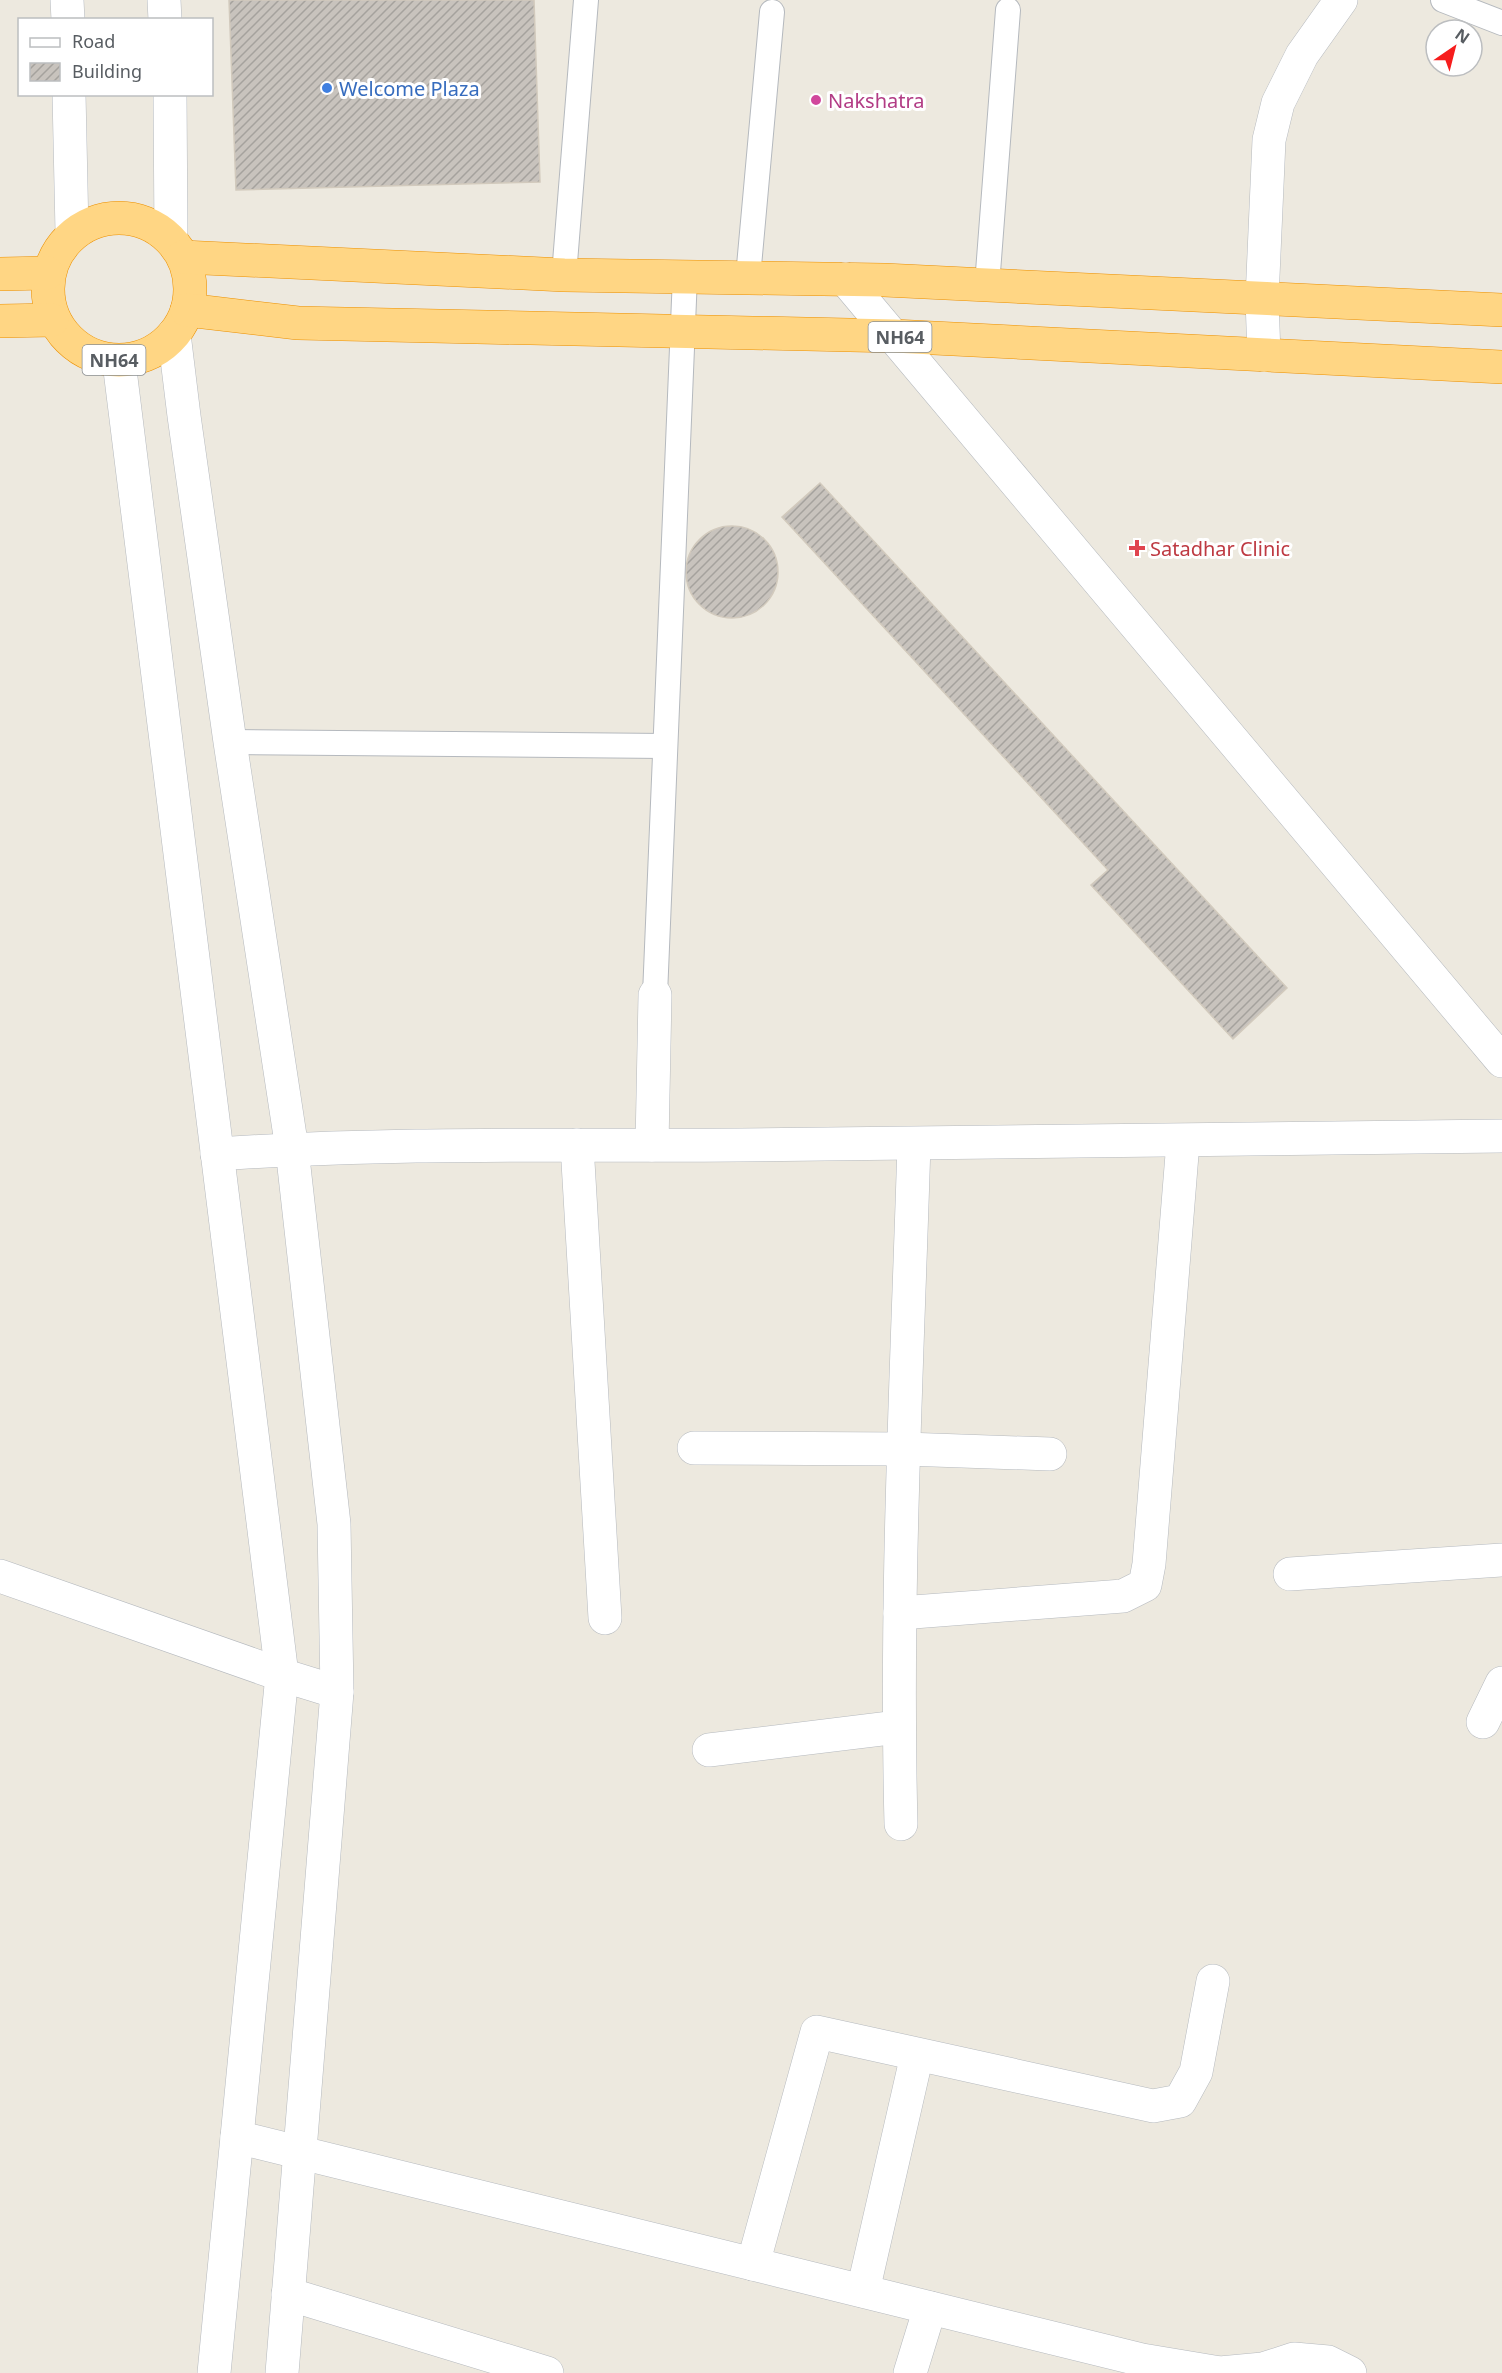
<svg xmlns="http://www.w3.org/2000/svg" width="1502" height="2373" font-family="'Noto Sans',sans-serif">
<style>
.building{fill:url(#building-hatch);stroke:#d2cabd;stroke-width:1.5}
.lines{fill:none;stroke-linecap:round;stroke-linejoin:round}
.lane-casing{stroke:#b5b9be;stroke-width:26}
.street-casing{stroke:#b5b9be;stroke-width:34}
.secondary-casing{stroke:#b5bac0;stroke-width:34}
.highway-casing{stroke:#ec9000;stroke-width:34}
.lane{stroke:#fff;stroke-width:24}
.street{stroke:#fff;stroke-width:33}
.secondary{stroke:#fff;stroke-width:33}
.highway{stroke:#ffd684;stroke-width:33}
.shop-dot{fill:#3f7fe0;stroke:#fff;stroke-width:2}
.hotel-dot{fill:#d1479c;stroke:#fff;stroke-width:2}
.health-dot{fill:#e0444e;stroke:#fff;stroke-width:2}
.labels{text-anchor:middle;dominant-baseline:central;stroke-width:6;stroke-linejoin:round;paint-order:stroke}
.shield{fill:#fff;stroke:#8a8e91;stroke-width:1.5}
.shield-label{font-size:18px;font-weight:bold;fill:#585d62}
.shop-label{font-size:20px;fill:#366cbe;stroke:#fff;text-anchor:start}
.hotel-label{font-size:20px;fill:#b23c85;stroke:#fff;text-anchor:start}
.health-label{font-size:20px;fill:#be3a42;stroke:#fff;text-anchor:start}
</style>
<defs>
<pattern id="building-hatch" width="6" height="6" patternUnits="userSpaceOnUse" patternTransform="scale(1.5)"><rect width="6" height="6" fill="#c8c3bd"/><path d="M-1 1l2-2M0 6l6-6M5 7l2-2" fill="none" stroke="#a5a29d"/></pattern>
</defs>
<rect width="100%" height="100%" fill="#ede9df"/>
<g class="building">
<polygon points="229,0 534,0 540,182 236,190"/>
<polygon points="820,483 1287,988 1233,1039 1091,885 1108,870 782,517"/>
<circle cx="732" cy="572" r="46"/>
</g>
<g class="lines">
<g class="lane-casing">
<g id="lane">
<polyline points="1443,0 1502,23"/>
<polyline points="564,275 586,0"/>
<polyline points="748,277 772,12"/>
<polyline points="987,285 1008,10"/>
<polyline points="230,742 665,746"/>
<polyline points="655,995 685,276"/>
</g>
</g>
<g class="street-casing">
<g id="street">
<polyline points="845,279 1502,1061"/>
<polyline points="174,334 184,416 230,742 292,1149 334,1524 337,1692 282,2373"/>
<polyline points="1264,355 1262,299 1269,140 1278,103 1302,55 1341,0"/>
<polyline points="119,362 282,1675 214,2373"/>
<polyline points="577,1145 605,1618"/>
<polyline points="652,1145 655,995"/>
<path d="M 217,1154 C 391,1142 566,1146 740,1145 C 994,1143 1248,1141 1502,1136"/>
<polyline points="694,1448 905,1449 1050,1454"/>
<polyline points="1290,1574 1502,1560"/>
<polyline points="0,1576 282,1675 337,1692"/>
<polyline points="900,1613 1123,1596 1145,1585 1149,1564 1183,1142"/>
<polyline points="1483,1722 1502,1683"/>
<polyline points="709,1750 898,1727"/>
<path d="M 901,1824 C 895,1597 907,1370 914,1144"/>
<polyline points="237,2137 1142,2360 1220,2373 1263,2369 1294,2359 1328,2362 1350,2373"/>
<polyline points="753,2264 817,2032 1153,2106 1180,2101 1196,2072 1213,1981"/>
<polyline points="863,2291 917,2055"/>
<polyline points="288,2294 547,2373"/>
<polyline points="910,2373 930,2308"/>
</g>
</g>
<g class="secondary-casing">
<g id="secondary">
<polyline points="67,0 68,20"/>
<polyline points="164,0 165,20"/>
<polyline points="69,94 72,232"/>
<polyline points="170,94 171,240"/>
</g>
</g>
<g class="highway-casing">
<g id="highway">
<circle cx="119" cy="289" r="71"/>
<polyline points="183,257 564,275 884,280 1502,310"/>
<polyline points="0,274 47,273"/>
<polyline points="187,310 298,323 894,336 1502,367"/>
<polyline points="0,321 52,320"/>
</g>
</g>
<use href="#lane" class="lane"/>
<use href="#street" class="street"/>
<use href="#secondary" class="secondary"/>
<use href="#highway" class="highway"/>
</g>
<circle class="shop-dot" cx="327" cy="88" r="6"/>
<circle class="hotel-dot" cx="816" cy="100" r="6"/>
<path class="health-dot" d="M1134 539h6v6h6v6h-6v6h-6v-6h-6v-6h6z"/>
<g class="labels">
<g class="shield">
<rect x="868.5" y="322" width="63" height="30" rx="4.5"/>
<rect x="82.5" y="345" width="63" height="30" rx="4.5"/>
</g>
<g class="shield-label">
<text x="900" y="337">NH64</text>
<text x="114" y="360">NH64</text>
</g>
<g class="shop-label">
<text x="339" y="88">Welcome Plaza</text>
</g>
<g class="hotel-label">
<text x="828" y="100">Nakshatra</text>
</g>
<g class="health-label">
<text x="1150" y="548">Satadhar Clinic</text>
</g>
</g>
<rect x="18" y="18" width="195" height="78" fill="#ffffff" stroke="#bcbec0" stroke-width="1.5"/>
<rect x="30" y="38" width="30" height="9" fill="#ffffff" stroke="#bcbec0" stroke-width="1.5"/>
<text x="72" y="48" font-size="18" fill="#585d62">Road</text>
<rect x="30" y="63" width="30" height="18" fill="url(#building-hatch)" stroke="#bcbec0" stroke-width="1.5"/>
<text x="72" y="78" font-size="18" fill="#585d62">Building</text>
<g transform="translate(1454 48) rotate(35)"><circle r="28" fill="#ffffff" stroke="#bcbec0" stroke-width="1.5"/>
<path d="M0-4.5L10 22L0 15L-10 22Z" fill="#f61d1d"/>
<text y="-9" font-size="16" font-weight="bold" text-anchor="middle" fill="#585d62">N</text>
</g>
</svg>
